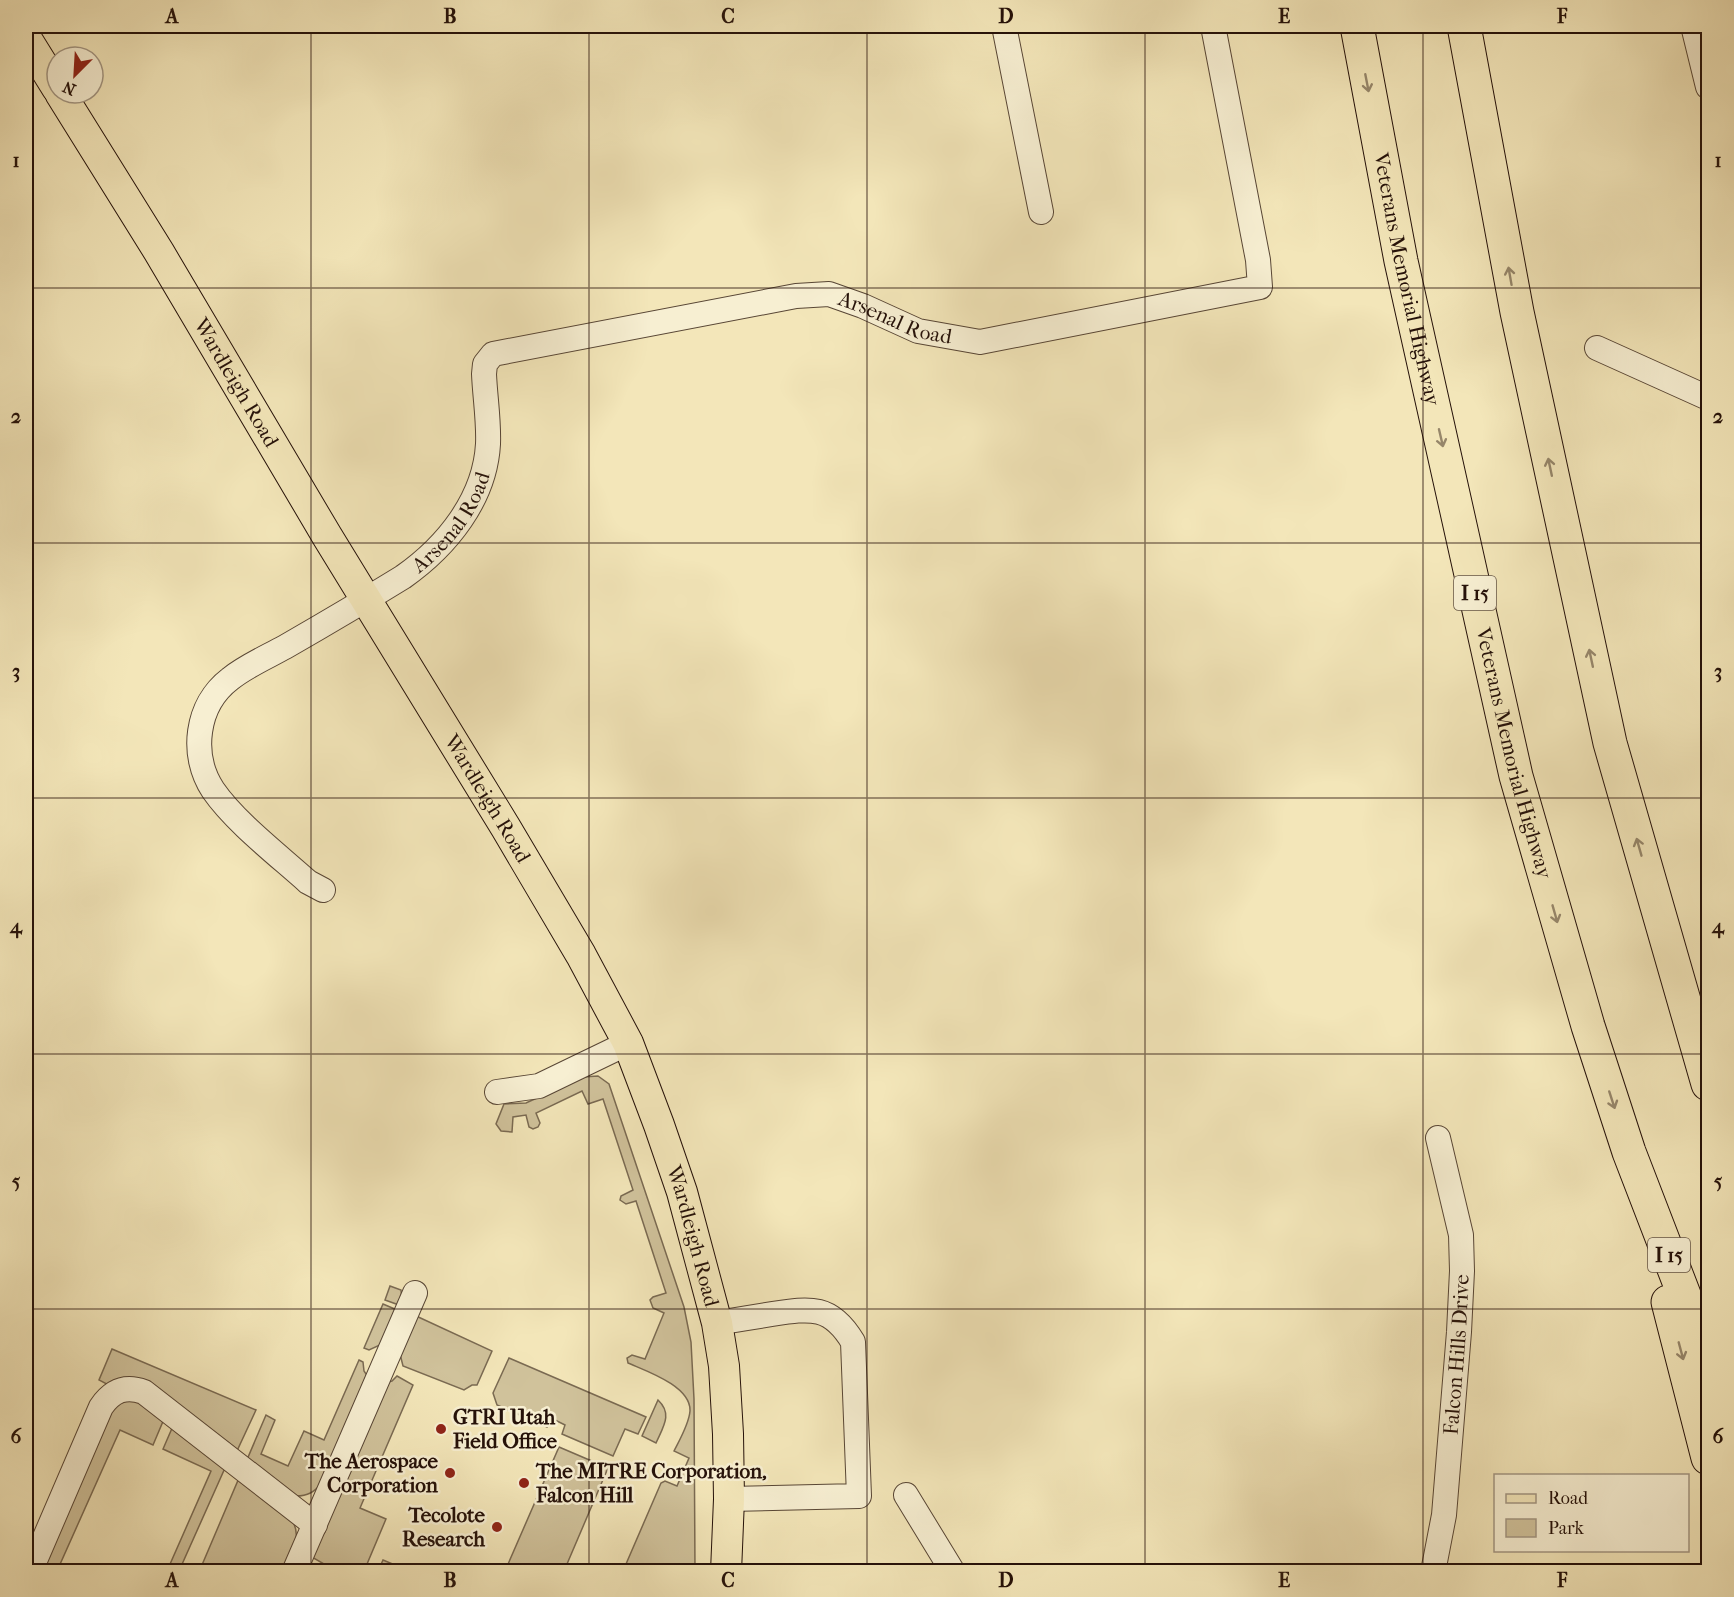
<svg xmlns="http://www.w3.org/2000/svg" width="1734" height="1597" font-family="'IM FELL French Canon',serif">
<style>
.green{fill:#d0c29b;stroke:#7a6a52;stroke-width:1.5}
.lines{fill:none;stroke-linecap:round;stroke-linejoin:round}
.minor-casing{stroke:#584635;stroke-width:26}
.major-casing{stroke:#251109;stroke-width:32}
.highway-casing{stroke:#251109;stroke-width:35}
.minor{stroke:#f7efd2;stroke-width:24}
.major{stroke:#f3e6b9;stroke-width:30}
.highway{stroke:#f3e6b9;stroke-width:33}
.oneway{stroke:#96866a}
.grid{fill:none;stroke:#251109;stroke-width:1.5;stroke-opacity:0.55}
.poi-dot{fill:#8f2418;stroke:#f7efd2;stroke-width:2}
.labels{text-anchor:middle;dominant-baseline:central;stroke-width:5;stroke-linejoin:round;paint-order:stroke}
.shield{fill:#f7efd2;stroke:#645445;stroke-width:1.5}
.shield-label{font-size:20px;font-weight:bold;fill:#251109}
.street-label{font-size:21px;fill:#251109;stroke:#f7efd2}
.poi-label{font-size:21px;font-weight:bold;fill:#251109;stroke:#f7efd2;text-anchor:start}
.neatline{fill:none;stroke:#251109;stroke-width:2}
.grid-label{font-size:20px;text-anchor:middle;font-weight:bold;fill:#251109}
</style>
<rect width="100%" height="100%" fill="#f3e6b9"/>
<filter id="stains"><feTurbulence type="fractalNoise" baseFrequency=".00333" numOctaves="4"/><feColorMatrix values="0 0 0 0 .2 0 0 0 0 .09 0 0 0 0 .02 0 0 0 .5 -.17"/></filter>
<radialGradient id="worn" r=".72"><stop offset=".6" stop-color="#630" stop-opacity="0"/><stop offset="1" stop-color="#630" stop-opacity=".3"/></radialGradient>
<g class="green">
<path d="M 598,1076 L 609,1084 L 684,1307 L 691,1342 L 694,1399 L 695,1571 L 623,1571 L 661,1483 L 665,1481 L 677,1486 L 689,1458 L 674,1451 C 680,1439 689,1424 690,1411 C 691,1386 646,1371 628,1363 L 627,1358 L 632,1355 L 645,1359 L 664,1313 L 653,1308 L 650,1300 L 653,1297 L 666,1293 L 636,1201 L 626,1204 L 620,1200 L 621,1196 L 633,1190 L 603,1099 L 588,1104 L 582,1091 L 536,1113 L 540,1123 L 538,1127 L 533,1129 L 529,1127 L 526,1115 L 513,1117 L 512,1132 L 501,1131 L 496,1124 L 504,1104 L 526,1103 L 583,1077 Z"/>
<polygon points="390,1286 401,1290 402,1299 399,1305 385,1300"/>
<polygon points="383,1304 397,1310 380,1345 369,1350 364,1348"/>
<polygon points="414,1315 492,1351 477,1385 472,1385 464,1390 403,1366 400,1354"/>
<polygon points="112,1349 256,1410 236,1453 99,1380"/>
<polygon points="509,1358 646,1417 638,1434 625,1429 613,1456 562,1434 565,1425 551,1418 547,1427 497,1405 493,1393"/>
<path d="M 359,1360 L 363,1362 L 364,1371 L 368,1377 L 321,1484 C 314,1492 308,1496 296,1496 L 246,1462 L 266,1415 L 275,1420 L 261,1454 L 288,1466 L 304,1431 L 324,1440 Z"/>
<polygon points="397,1376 413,1385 360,1508 386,1519 367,1564 353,1567 348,1571 336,1571 310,1556 384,1383 392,1381"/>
<polygon points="130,1397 164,1419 153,1445 120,1430 57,1571 37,1572 110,1407"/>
<path d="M 658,1400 C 673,1414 663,1427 656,1443 L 642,1436 Z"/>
<polygon points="173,1426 225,1468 179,1571 167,1571 211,1471 163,1449"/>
<polygon points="559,1447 608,1468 564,1571 505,1571"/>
<path d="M 239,1478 L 293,1522 C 302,1538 291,1556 285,1571 L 199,1572 Z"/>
<polygon points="383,1560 407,1570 406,1571 381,1571 379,1569"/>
</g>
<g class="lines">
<g class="minor-casing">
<g id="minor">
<polyline points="1004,26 1041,212"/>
<polyline points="1693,26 1708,87"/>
<polyline points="1597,348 1708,398"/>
<path id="s1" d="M 323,890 L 308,882 C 278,855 235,822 213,790 C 190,755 196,705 230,679 C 246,666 267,657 285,647 C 325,624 364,601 403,577 C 447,546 485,499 488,444 C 489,421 485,397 484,374 L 485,364 L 493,354 L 796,296 L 829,294 L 863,306 L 918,331 L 980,342 L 1260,287 L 1258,260 L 1213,26"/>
<polyline points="497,1092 539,1086 628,1043"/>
<path d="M 717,1323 C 735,1320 754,1317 772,1314 C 811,1308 831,1305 853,1342 L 859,1496 L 729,1499"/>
<polyline points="906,1495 953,1572"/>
<path d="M 30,1572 L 101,1407 C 112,1391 125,1385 144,1392 L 315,1525"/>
<polyline points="294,1572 415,1293"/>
<path id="s2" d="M 1433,1572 L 1444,1515 L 1459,1332 L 1462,1271 L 1461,1235 L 1438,1138"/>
</g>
</g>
<g class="major-casing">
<g id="major">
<polyline points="26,38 57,88"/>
<path id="s3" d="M 60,93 L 159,252 L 327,536 L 506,828 L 581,955 L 628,1043 L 659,1125 L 682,1192 L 717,1323 L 724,1366 L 728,1434 L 729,1499 L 726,1572"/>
</g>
</g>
<g class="highway-casing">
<g id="highway">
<path id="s4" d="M 1357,26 L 1401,261 L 1516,776 L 1588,1026 L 1629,1152 L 1708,1357"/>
<polyline points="1464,26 1517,312 1610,743 1708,1084"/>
<polyline points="1668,1302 1708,1458"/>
</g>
</g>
<use href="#minor" class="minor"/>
<use href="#major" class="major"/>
<use href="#highway" class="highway"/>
</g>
<defs><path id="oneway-shaft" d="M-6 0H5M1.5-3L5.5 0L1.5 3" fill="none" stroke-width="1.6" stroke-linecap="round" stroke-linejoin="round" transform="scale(1.5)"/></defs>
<g class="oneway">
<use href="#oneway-shaft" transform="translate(1367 83) rotate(79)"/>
<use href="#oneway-shaft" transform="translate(1510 276) rotate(-100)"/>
<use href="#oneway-shaft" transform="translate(1441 438) rotate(77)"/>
<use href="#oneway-shaft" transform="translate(1550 467) rotate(-102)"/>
<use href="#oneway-shaft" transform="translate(1591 658) rotate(-102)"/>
<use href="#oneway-shaft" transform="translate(1639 847) rotate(-106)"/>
<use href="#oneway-shaft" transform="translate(1555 914) rotate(74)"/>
<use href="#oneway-shaft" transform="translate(1612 1100) rotate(72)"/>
<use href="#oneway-shaft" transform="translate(1681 1351) rotate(75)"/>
</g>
<path class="grid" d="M 311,26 L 311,1572M 589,26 L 589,1572M 867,26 L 867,1572M 1145,26 L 1145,1572M 1423,26 L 1423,1572M 26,288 L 1708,288M 26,543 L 1708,543M 26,798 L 1708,798M 26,1054 L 1708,1054M 26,1309 L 1708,1309"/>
<g class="poi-dot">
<circle cx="441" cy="1429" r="6"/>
<circle cx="450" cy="1473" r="6"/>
<circle cx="524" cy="1483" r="6"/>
<circle cx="497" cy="1527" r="6"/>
</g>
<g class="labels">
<g class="shield">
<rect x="1454" y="576" width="42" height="34" rx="4.5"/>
<rect x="1648" y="1238" width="42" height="34" rx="4.5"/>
</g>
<g class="shield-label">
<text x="1475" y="593">I 15</text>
<text x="1669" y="1255">I 15</text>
</g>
<g class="street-label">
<text stroke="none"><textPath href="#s4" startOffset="258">Veterans Memorial Highway</textPath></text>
<text stroke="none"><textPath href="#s1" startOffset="1142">Arsenal Road</textPath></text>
<text stroke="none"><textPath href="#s3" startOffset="339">Wardleigh Road</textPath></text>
<text stroke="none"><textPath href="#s1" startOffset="548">Arsenal Road</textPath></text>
<text stroke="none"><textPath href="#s4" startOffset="744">Veterans Memorial Highway</textPath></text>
<text stroke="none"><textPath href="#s3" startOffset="825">Wardleigh Road</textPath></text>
<text stroke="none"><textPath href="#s3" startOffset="1311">Wardleigh Road</textPath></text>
<text stroke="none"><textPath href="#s2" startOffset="219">Falcon Hills Drive</textPath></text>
</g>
<g class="poi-label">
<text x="453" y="1417">GTRI Utah<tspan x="453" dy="24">Field Office</tspan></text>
<text x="438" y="1461" text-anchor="end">The Aerospace<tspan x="438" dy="24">Corporation</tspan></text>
<text x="536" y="1471">The MITRE Corporation,<tspan x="536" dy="24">Falcon Hill</tspan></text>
<text x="485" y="1515" text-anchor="end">Tecolote<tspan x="485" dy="24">Research</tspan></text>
</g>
</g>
<rect width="1734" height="1597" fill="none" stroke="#f3e6b9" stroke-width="66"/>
<rect x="1494" y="1474" width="195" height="78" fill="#f7efd2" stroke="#a39682" stroke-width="1.5"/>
<rect x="1506" y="1494" width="30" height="9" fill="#f3e6b9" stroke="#a39682" stroke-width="1.5"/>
<text x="1548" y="1504" font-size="18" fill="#251109">Road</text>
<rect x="1506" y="1519" width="30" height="18" fill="#d0c29b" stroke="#a39682" stroke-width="1.5"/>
<text x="1548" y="1534" font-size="18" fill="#251109">Park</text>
<g transform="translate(75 75) rotate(204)"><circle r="28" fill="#f7efd2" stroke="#a39682" stroke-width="1.5"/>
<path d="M0-4.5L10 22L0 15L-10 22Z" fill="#8f2418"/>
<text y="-9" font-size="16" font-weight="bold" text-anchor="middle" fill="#251109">N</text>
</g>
<rect x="33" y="33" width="1668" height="1531" class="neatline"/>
<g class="grid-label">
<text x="172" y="23">A</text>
<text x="450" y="23">B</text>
<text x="728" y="23">C</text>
<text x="1006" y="23">D</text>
<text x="1284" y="23">E</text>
<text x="1562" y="23">F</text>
<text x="16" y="167">1</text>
<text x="1718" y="167">1</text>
<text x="16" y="423">2</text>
<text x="1718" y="423">2</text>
<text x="16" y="678">3</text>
<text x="1718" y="678">3</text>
<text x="16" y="933">4</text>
<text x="1718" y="933">4</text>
<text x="16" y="1188">5</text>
<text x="1718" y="1188">5</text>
<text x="16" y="1443">6</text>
<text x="1718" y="1443">6</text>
<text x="172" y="1587">A</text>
<text x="450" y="1587">B</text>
<text x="728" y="1587">C</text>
<text x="1006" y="1587">D</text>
<text x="1284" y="1587">E</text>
<text x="1562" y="1587">F</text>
</g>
<rect width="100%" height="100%" filter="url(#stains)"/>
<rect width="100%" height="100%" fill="url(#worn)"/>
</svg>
